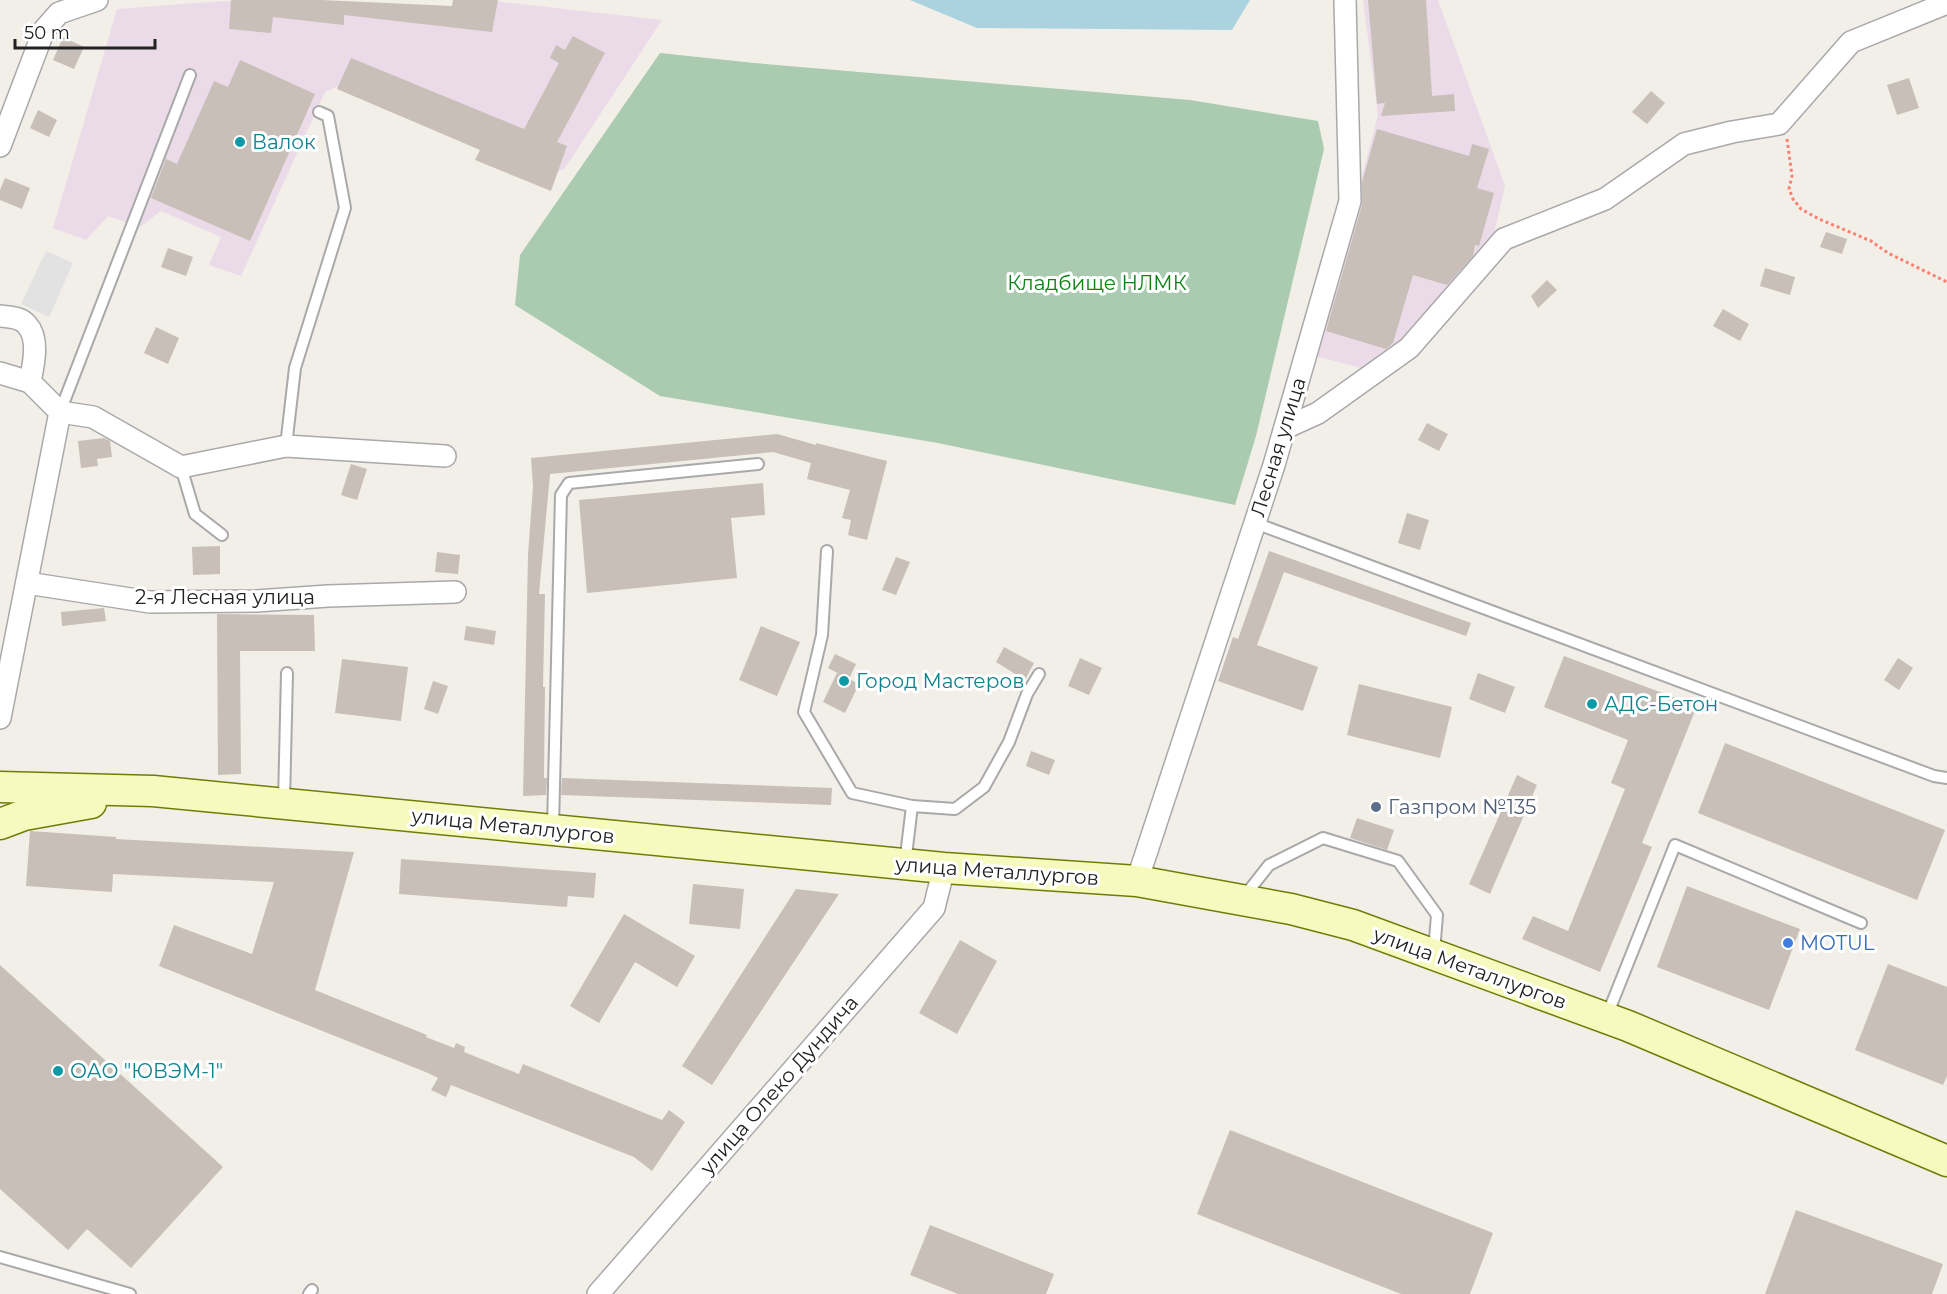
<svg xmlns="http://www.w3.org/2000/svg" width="1947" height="1294" font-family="Montserrat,sans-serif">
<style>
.industrial{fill:#ebdbe8}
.cemetery{fill:#aacbaf}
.parking{fill:#e2e2e2}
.water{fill:#aad3df}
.building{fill:#c7bfb8}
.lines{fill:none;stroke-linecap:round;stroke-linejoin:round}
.lane-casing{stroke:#a9a9a9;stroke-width:14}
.street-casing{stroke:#a9a9a9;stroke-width:24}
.secondary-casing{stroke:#707d05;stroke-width:33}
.path{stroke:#fa8072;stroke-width:3;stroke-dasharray:3 3;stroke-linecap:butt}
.lane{stroke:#fff;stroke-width:10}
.street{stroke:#fff;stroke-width:21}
.secondary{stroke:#f7fabf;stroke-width:30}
.culture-dot{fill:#0f9aa8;stroke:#fff;stroke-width:2}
.service-dot{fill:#5c6f8a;stroke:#fff;stroke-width:2}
.shop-dot{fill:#3f7fe0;stroke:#fff;stroke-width:2}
.labels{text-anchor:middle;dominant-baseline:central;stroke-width:6;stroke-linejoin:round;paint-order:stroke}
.culture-label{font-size:20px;fill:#0d838f;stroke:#fff;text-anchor:start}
.park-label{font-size:20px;fill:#0c8416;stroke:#fff}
.street-label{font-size:20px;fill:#222;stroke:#fff}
.service-label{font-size:20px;fill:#4e5e75;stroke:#fff;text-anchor:start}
.shop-label{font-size:20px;fill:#366cbe;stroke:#fff;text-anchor:start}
</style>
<rect width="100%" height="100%" fill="#f2efe9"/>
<g class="industrial">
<polygon points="485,0 662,20 565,168 546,178 344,84 325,92 241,276 209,265 221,237 161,211 140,227 108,216 86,240 53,228 117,9 223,1 455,13"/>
<polygon points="1363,0 1438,0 1505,186 1491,247 1397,350 1365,369 1315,356 1378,115"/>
</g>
<polygon class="cemetery" points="660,53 754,63 1190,100 1318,121 1324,149 1256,436 1235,505 938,443 660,396 515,305 520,255"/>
<polygon class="parking" points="46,251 73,263 49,317 21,304"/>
<polygon class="water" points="910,0 1250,0 1232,30 977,28"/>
<g class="building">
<polygon points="231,0 321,0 452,6 453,0 498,0 492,32 344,15 344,25 273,17 271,33 229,29"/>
<polygon points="1368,0 1426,0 1432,96 1454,94 1455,111 1381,116 1385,103 1377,104"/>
<polygon points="573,36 605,53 557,142 567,146 551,191 475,160 480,150 337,89 351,58 524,129 559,63 550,58 556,45 565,50"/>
<polygon points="63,37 84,47 74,69 53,60"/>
<polygon points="240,60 315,94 250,241 151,198 166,159 177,164 214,81 228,87"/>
<polygon points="1909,78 1919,108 1897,115 1887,85"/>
<polygon points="1651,91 1665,103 1647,124 1632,112"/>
<polygon points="38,110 57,120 49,137 30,128"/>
<polygon points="1377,129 1469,156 1472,144 1489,149 1477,188 1494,193 1479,246 1475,245 1473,256 1447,285 1413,275 1393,343 1386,349 1326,331 1362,205 1362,182"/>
<polygon points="5,178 30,188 22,209 0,200 0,190"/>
<polygon points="1826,232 1847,239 1842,254 1820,247"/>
<polygon points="168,248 193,257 186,276 161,267"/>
<polygon points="1765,268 1795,277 1790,295 1760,286"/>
<polygon points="1547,280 1557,290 1538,308 1531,296"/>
<polygon points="1723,309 1749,324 1740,341 1713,326"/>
<polygon points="156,327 179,338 168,364 144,353"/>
<polygon points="1427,423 1448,434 1439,451 1418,440"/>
<polygon points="777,434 816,445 816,443 887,461 867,540 848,535 851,520 842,518 850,490 807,479 811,463 773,452 550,474 539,594 545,594 543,687 545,687 544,778 547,778 546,795 523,796 528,555 533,486 531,458"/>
<polygon points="104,438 110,441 112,457 97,459 98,466 81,468 78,441"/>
<polygon points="351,464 367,469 357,500 341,495"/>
<polygon points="763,483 765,515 731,518 737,578 587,593 579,500"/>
<polygon points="1407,513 1429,520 1420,550 1398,543"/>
<polygon points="220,546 220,574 193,575 192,547"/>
<polygon points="1269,551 1471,623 1466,636 1284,572 1257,645 1318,667 1303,711 1218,681 1233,637 1238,639"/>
<polygon points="437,552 460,555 458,574 435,572"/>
<polygon points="896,557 910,562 896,595 882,590"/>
<polygon points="104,608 106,621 62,626 61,612"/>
<polygon points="217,614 314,615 315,651 240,651 241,774 218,775"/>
<polygon points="466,626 496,631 494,645 464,640"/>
<polygon points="761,626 800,642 777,696 739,680"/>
<polygon points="1004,647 1034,663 1025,680 996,662"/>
<polygon points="835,654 856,664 849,679 828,668"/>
<polygon points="1564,656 1697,706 1642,843 1652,847 1600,972 1522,939 1533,916 1568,931 1625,789 1611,783 1628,740 1544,707"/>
<polygon points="1080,658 1102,668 1089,695 1068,686"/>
<polygon points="1898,658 1913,668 1899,690 1884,680"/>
<polygon points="342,659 408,667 401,721 335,713"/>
<polygon points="837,673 859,684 845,713 823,702"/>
<polygon points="1478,673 1515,687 1505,713 1469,699"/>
<polygon points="433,681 448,686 438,714 424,709"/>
<polygon points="1359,684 1452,707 1440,758 1347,735"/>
<polygon points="1725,743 1945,830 1917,900 1698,813"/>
<polygon points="1031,751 1055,760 1049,775 1026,766"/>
<polygon points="1517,775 1537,785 1490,894 1469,884"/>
<polygon points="562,778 832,788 831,805 561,795"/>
<polygon points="1357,818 1394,830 1387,850 1350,838"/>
<polygon points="30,831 116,837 116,839 354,852 315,990 427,1035 426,1037 454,1048 456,1043 465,1047 464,1052 519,1074 523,1064 662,1120 669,1110 685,1122 652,1171 634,1157 451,1085 446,1097 431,1090 438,1078 428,1073 159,966 174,925 252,954 274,882 113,874 112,892 26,886"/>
<polygon points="401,859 596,873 594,898 568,896 567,907 399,894"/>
<polygon points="693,884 744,889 740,929 689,924"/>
<polygon points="1687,886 1800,929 1769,1010 1657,967"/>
<polygon points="796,889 839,894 712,1085 682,1066"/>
<polygon points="624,914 695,956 677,987 635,962 599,1023 570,1006"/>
<polygon points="960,940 997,961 957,1034 919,1013"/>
<polygon points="1888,964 1947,987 1947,1076 1943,1085 1855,1050"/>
<polygon points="0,965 223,1167 131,1268 87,1229 68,1250 0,1189"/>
<polygon points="1230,1130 1493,1233 1470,1294 1401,1294 1197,1214"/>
<polygon points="1796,1210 1943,1264 1932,1294 1765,1294"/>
<polygon points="930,1225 1054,1274 1046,1294 958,1294 910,1275"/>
</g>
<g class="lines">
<g class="lane-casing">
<g id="lane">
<polyline points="60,412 190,75"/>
<polyline points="286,446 295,368 345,208 328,116 319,112"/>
<polyline points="181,467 195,514 222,535"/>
<polyline points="1255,523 1934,776 1947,778"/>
<polyline points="827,551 822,635 804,712 852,793 912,806 905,864"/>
<polyline points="284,802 287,673"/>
<polyline points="912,806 955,809 984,787 1009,742 1027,694 1039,674"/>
<polyline points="553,827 561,495 569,483 758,464"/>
<polyline points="1243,898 1269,865 1323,838 1398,861 1437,915 1434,952"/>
<polyline points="1606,1018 1675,845 1861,923"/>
<polyline points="0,1257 130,1294"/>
<polyline points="309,1294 312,1290"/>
</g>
</g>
<g class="street-casing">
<g id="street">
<polyline points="0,146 44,30 59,13 97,0"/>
<path d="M 0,316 C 9,317 21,317 27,325 C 40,339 33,366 30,382 L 60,412 L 0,718"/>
<polyline points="0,373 30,382"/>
<polyline points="60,412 93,417 181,467 286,446 445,456"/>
<polyline points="1285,428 1318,413 1409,348 1504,239 1605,199 1684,144 1732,132 1779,124 1851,42 1947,3"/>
<polyline points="27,583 150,602 256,601 328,596 455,592"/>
<polyline points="1137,881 1274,465 1350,201 1345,0"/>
<polyline points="598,1294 934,908 944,868"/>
</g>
</g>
<g class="secondary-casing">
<g id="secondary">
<polyline points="0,787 153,791 944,868 1137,881 1291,909 1353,925 1628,1026 1947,1161"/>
<polyline points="0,824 24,815 91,803"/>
</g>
</g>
<polyline class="path" points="1787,139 1792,176 1789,189 1793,199 1801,209 1819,219 1871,241 1888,253 1947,282"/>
<use href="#lane" class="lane"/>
<use href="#street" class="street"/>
<use href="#secondary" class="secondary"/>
</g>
<g class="culture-dot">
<circle cx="240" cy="142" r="6"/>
<circle cx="844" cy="681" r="6"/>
<circle cx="1592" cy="704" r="6"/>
<circle cx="58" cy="1071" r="6"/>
</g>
<circle class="service-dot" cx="1376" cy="807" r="6"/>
<circle class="shop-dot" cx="1788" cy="943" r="6"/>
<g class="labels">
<g class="culture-label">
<text x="252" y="142">Валок</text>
<text x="856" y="681">Город Мастеров</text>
<text x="1604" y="704">АДС-Бетон</text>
<text x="70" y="1071">ОАО "ЮВЭМ-1"</text>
</g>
<g class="park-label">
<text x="1097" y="283">Кладбище НЛМК</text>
</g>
<g class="street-label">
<text transform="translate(1278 447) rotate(-73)">Лесная улица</text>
<text x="225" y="597">2-я Лесная улица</text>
<text transform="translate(513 826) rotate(6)">улица Металлургов</text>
<text transform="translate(997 871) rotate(4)">улица Металлургов</text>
<text transform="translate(1470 968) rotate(20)">улица Металлургов</text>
<text transform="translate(779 1085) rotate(-49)">улица Олеко Дундича</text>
</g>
<g class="service-label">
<text x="1388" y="807">Газпром №135</text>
</g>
<g class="shop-label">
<text x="1800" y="943">MOTUL</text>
</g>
</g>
<path d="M15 39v9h140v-9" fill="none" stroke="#222222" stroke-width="3"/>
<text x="24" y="39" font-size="18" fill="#222222" stroke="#ffffff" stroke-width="4.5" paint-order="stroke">50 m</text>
</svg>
